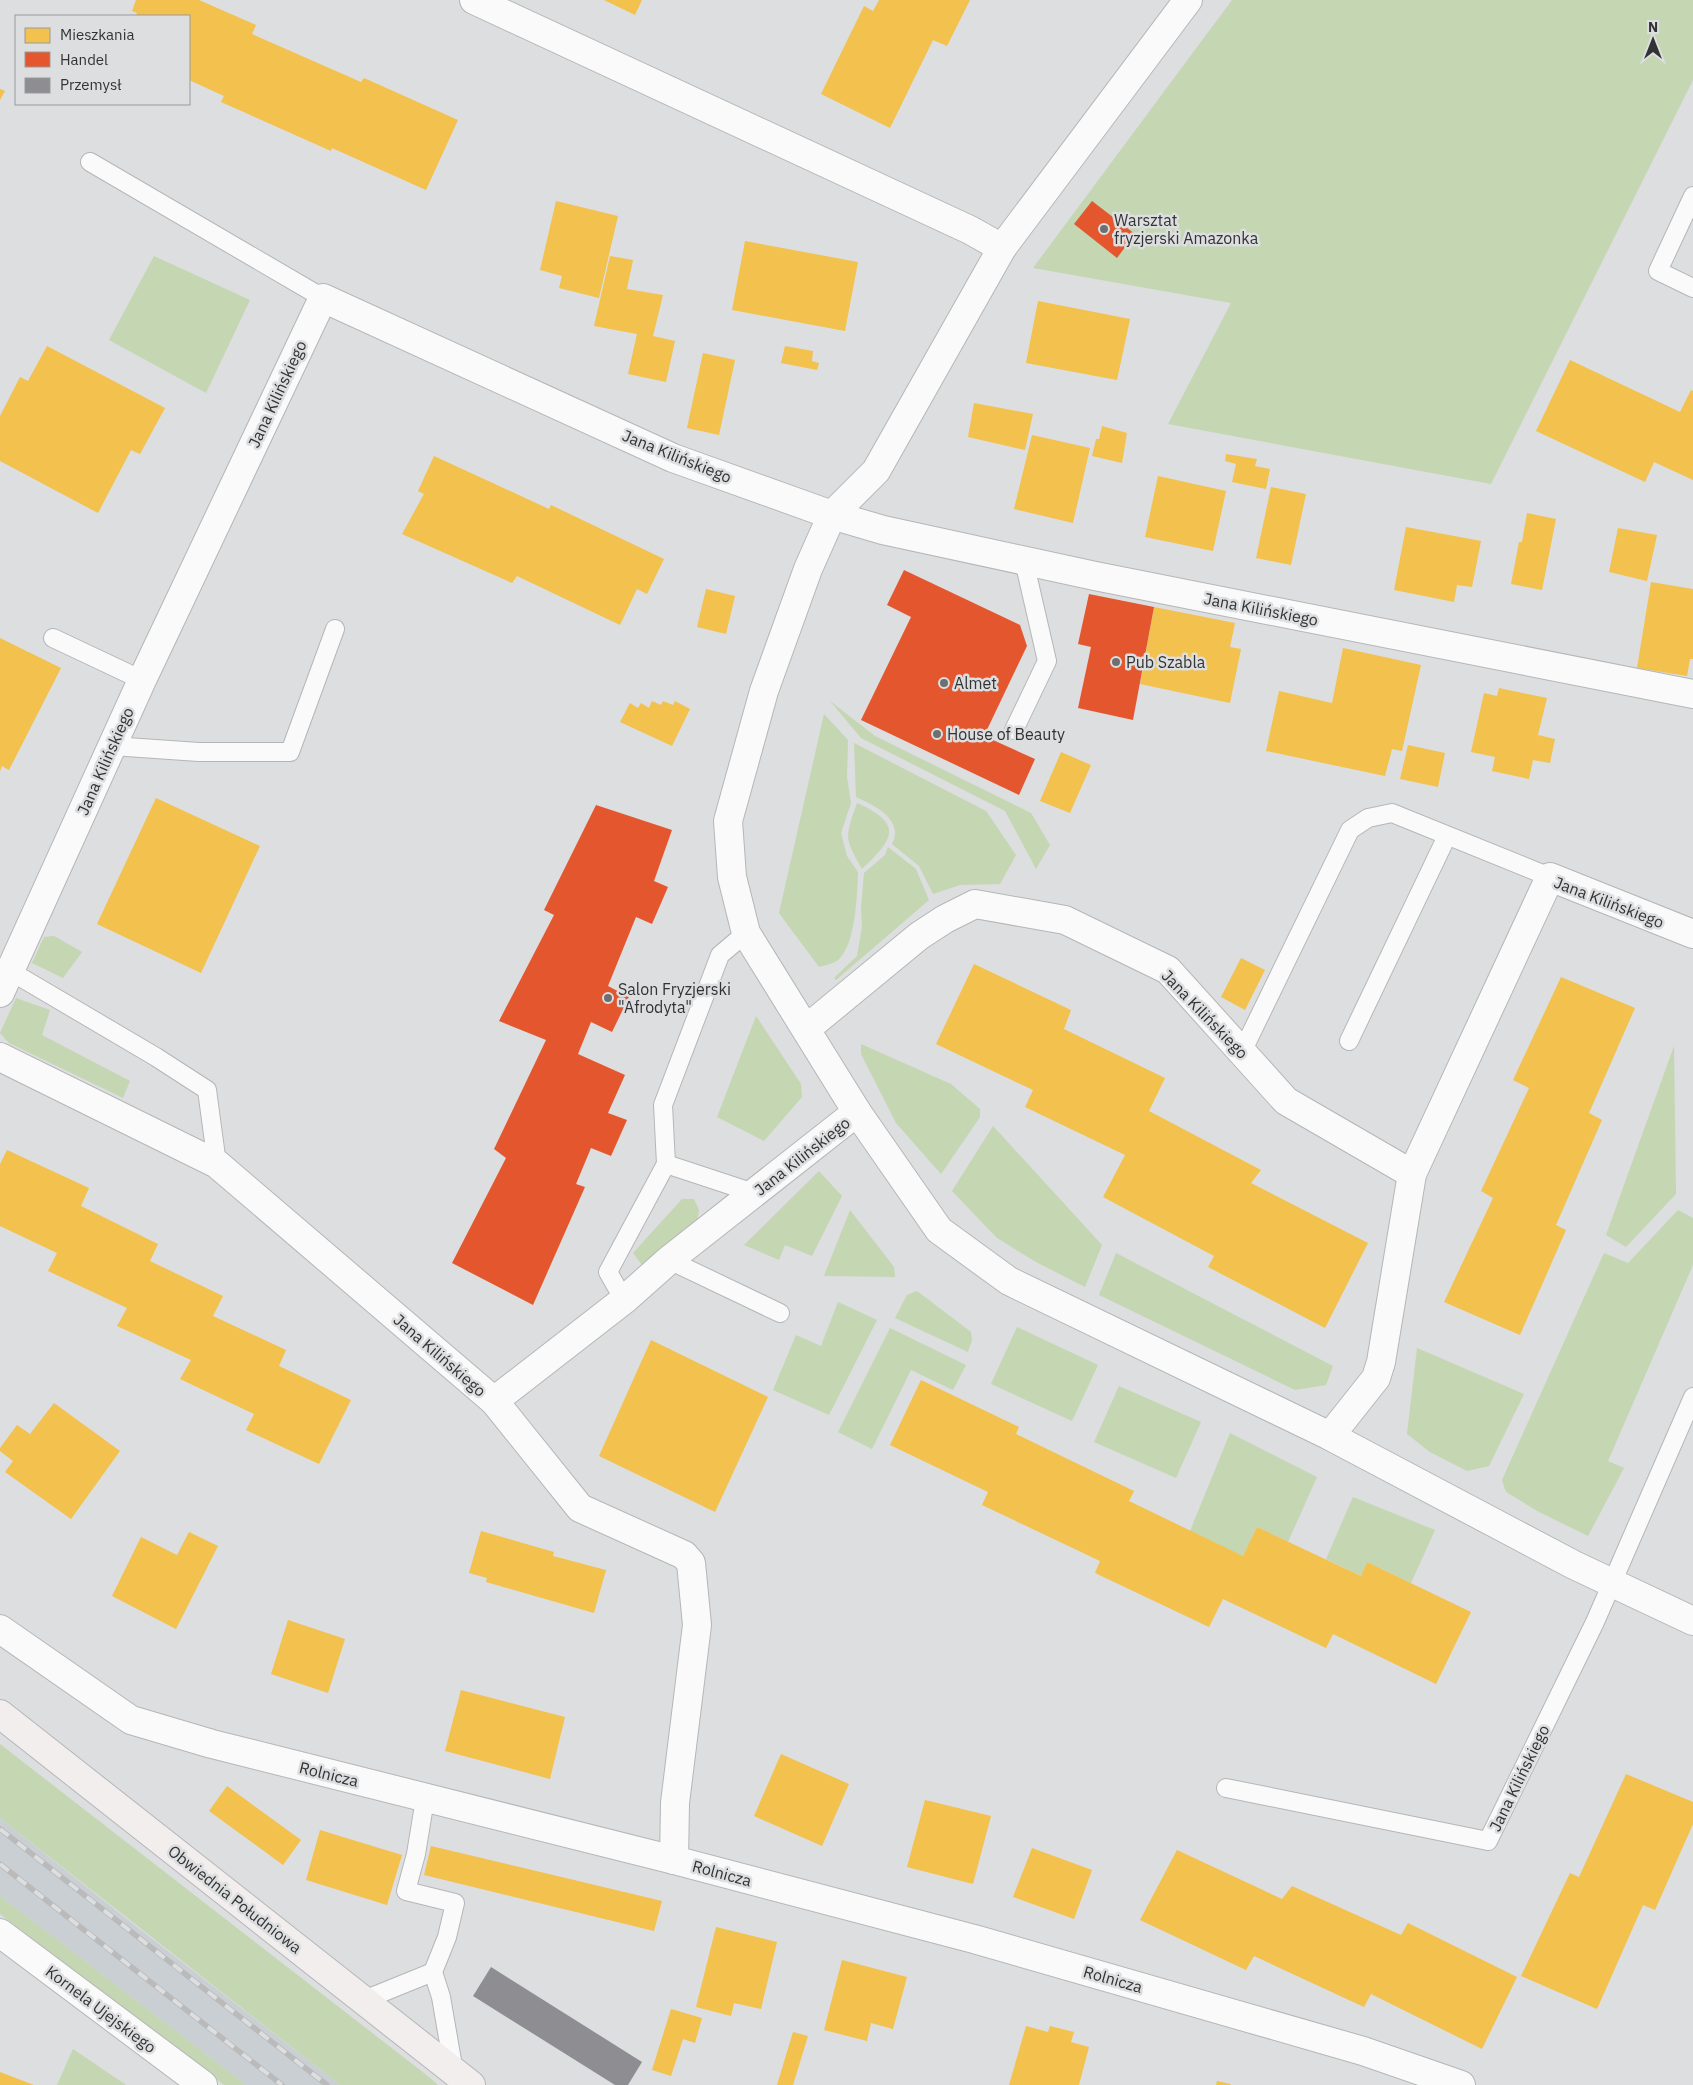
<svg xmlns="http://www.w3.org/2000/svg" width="1693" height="2085" font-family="'IBM Plex Sans',sans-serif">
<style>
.built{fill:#cacfd3}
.green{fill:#c4d6b2}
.homes{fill:#f2c14e}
.shops{fill:#e4572e}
.industry{fill:#8d8d92}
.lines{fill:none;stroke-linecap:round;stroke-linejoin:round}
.service-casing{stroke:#b5b6b7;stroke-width:20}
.minor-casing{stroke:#b5b6b7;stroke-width:30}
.secondary-casing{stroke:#b5b6b7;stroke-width:30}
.service{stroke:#fafafa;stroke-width:18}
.minor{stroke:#fafafa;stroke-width:28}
.secondary{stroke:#f1eeed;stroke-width:28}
.rail-casing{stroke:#bababb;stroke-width:5.5}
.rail{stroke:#dcdee0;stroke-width:4;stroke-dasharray:11;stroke-linecap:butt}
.poi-dot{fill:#6e6f70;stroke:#dcdee0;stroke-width:2}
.labels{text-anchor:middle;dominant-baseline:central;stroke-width:5;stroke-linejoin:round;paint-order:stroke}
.poi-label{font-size:16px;fill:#333334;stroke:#dcdee0;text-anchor:start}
.street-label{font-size:16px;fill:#333334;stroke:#dcdee0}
</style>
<rect width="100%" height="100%" fill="#dddedf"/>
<polygon class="built" points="0,1818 137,1927 340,2085 246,2085 0,1896"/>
<g class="green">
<polygon points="1232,0 1693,0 1693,80 1491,484 1168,424 1231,303 1033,268"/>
<polygon points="154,256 250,300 206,393 109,340"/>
<polygon points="830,701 875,736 1031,813 1050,845 1036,869 1005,811 861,738"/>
<path d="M 824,714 L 848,740 L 847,777 L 851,803 L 841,833 L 847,856 L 858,872 C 857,895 856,944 838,960 C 833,964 825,965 819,967 L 779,913 Z"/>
<path d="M 854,743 L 986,811 L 1016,855 L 1000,884 L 960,885 L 933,894 L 919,866 L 892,844 C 905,819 873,805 856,797 Z"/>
<path d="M 857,803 C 904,824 894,839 862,869 C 844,837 845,838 857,803 Z"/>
<polygon points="888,847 916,869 929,900 836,980 834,978 857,956 862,927 861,908 864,873 885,855"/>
<polygon points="54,936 82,952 63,978 32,963 44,937"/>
<polygon points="16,998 50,1010 42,1035 130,1081 123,1098 9,1043 0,1033"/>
<polygon points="756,1016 801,1084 802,1097 764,1141 717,1117"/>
<polygon points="861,1044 951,1084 980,1109 980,1117 941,1174 896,1123 861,1054"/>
<polygon points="1674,1046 1676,1194 1626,1247 1606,1235"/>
<polygon points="993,1126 1102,1245 1085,1287 1036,1262 997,1238 952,1191"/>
<polygon points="819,1171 842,1196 812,1256 785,1245 779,1260 744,1245"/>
<polygon points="682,1199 694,1199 699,1210 697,1223 642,1265 633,1253"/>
<polygon points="850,1210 894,1267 895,1277 824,1276"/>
<polygon points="1678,1210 1693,1218 1693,1265 1608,1461 1624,1468 1588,1536 1539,1512 1506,1492 1502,1480 1604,1253 1628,1263"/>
<polygon points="1116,1253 1333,1366 1326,1385 1295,1390 1099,1295"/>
<polygon points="917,1291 971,1332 972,1340 968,1352 895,1318 907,1295"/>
<polygon points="838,1302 877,1320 829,1415 773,1390 796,1335 821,1346"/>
<polygon points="1017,1327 1098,1365 1072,1421 991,1384"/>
<polygon points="890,1328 966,1365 953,1390 911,1370 872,1449 838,1432"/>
<polygon points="1417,1348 1524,1394 1489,1466 1467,1471 1430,1452 1407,1434"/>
<polygon points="1119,1386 1201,1422 1176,1478 1094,1442"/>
<polygon points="1230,1433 1317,1477 1288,1542 1257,1527 1243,1556 1190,1531"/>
<polygon points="1353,1497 1435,1530 1411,1583 1367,1562 1361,1576 1326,1559"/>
<polygon points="0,1744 429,2077 438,2085 340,2085 0,1818"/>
<polygon points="0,1896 246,2085 224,2085 0,1914"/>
<polygon points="73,2049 126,2085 57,2085"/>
</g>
<g class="homes">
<polygon points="136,0 199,0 256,25 252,34 361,82 364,78 458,120 426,190 332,148 331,151 221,102 224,96 189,80 189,16 136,16 137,13 132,11"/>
<polygon points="604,0 642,0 635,15"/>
<polygon points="879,0 970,0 947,46 933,40 890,128 821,94 864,6 873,11"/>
<polygon points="0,89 5,91 0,100"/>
<polygon points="556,201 618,216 599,298 559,288 562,276 540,270"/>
<polygon points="745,241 858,262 845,331 732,310"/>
<polygon points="610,256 633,260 627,289 663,295 653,336 675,341 666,382 628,374 637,334 594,326"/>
<polygon points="1038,301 1130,319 1117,380 1026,363"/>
<polygon points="47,346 165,408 140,454 131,450 98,513 0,461 0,416 20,377 28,381"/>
<polygon points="785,346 813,351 812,361 819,363 817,370 781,363"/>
<polygon points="703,353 735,360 719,435 687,428"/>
<polygon points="1570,360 1680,412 1691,390 1693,391 1693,480 1654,462 1645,482 1536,431"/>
<polygon points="974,403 1033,414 1025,450 968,437"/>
<polygon points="1102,426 1127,433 1122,463 1092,456 1096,439 1099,439"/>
<polygon points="1032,435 1090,448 1073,523 1014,509"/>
<polygon points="1226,454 1257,459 1255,466 1270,469 1266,489 1232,482 1236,464 1225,461"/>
<polygon points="434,456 549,509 551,505 664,559 647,594 637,589 620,625 517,576 512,583 402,534 424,494 418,491"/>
<polygon points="1158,476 1226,491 1213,551 1145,537"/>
<polygon points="1271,487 1306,494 1291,565 1256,558"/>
<polygon points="1527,513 1556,519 1542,590 1511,584 1519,542 1522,542"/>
<polygon points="1406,527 1481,541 1472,587 1457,585 1454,602 1394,590"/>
<polygon points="1618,528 1657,535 1647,581 1609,572"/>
<polygon points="1651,582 1693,589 1693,659 1690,659 1687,676 1637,668"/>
<polygon points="706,589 735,596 726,634 697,627"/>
<polygon points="1154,607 1235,623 1230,647 1241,649 1230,703 1140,684"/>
<polygon points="0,638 61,668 9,770 2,766 0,771"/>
<polygon points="1343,648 1421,665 1402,751 1392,749 1385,776 1266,751 1279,691 1332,703"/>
<polygon points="1499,688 1547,698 1538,735 1555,739 1550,763 1533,760 1529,779 1492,771 1495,757 1471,752 1484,693 1497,696"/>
<polygon points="652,701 661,705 663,701 673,705 675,701 690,709 672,746 620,722 630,703 638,708 641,703 649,708"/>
<polygon points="1408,745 1445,753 1438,787 1400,779"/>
<polygon points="1061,752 1091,765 1070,813 1040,801"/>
<polygon points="156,798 260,846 201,973 97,924"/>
<polygon points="1241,958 1265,970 1245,1010 1221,997"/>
<polygon points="974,964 1071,1010 1064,1029 1165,1078 1149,1111 1261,1170 1251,1183 1368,1243 1325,1328 1208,1267 1214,1256 1103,1197 1125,1155 1025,1107 1033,1090 936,1044"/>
<polygon points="1561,977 1635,1008 1589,1113 1602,1120 1556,1225 1566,1230 1520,1335 1444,1302 1493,1198 1481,1191 1529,1088 1513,1080"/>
<polygon points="7,1150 89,1188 81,1206 158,1244 150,1261 223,1296 213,1316 286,1350 279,1366 351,1400 319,1464 246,1430 254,1414 180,1379 191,1360 117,1326 127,1308 48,1271 57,1253 0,1226 0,1164"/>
<polygon points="651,1340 768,1397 715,1512 599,1456"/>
<polygon points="921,1380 1019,1427 1016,1434 1134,1491 1129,1501 1243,1556 1257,1527 1361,1576 1367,1562 1471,1612 1436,1684 1333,1634 1326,1648 1223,1599 1209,1627 1095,1573 1100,1561 982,1505 988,1492 890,1445"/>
<polygon points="54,1403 120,1451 71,1519 5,1472 13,1461 0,1451 0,1448 17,1425 30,1434"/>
<polygon points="481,1531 554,1552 553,1556 606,1570 594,1613 486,1582 487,1578 469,1573"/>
<polygon points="189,1532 218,1546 176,1629 112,1596 141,1537 177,1555"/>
<polygon points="288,1620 345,1639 328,1693 271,1674"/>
<polygon points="461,1690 565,1717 550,1779 445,1751"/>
<polygon points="781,1754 849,1784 822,1846 754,1816"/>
<polygon points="1626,1774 1693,1802 1693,1824 1655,1910 1643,1905 1597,2009 1521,1976 1570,1873 1579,1877"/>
<polygon points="227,1786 301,1840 283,1865 209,1811"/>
<polygon points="925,1800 991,1816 973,1884 907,1867"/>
<polygon points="320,1830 402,1855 387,1905 306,1880"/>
<polygon points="431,1846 662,1901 654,1931 424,1875"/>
<polygon points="1032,1848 1092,1870 1074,1919 1013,1897"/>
<polygon points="1177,1850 1282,1899 1292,1886 1401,1935 1408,1923 1517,1977 1482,2049 1371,1994 1364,2007 1254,1956 1246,1970 1140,1920"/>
<polygon points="716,1927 777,1942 761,2009 734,2003 731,2016 696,2007"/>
<polygon points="842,1960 907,1977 893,2029 871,2023 867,2041 824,2030"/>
<polygon points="671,2009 702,2018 695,2043 683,2039 671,2076 652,2070"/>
<polygon points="1026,2026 1048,2032 1050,2026 1074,2032 1071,2042 1089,2047 1079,2085 1009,2085"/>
<polygon points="793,2032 808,2036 793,2085 777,2085"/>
<polygon points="0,2072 34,2085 0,2085"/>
<polygon points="1217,2081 1231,2084 1230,2085 1216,2085"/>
</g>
<g class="shops">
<polygon points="1092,201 1135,234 1117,258 1074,224"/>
<polygon points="904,570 1020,625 1027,646 984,736 1035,759 1019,795 861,720 911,617 887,605"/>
<polygon points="1089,594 1154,607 1133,720 1078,708 1091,647 1078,644"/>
<polygon points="596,805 672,830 654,881 668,887 652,924 636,917 608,986 629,997 612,1032 591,1022 578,1054 625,1075 608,1113 627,1120 611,1156 591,1148 576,1184 585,1187 533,1305 452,1263 506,1158 494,1149 546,1040 499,1021 554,915 544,910"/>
</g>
<polygon class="industry" points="491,1967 642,2062 628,2085 615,2085 473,1996"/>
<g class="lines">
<g class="service-casing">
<g id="service">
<polyline points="90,162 323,298"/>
<polyline points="1693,196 1658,271 1693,288"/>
<polyline points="53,638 142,680"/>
<polyline points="1014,730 1047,661 1024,561"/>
<polyline points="112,746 199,752 290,752 335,629"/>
<polyline points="10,971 156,1057 207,1090 217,1164"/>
<polyline points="1349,1041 1447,836"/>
<polyline points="1242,1052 1350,830 1368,818 1392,813 1550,877"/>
<polyline points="666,1164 754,1193"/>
<polyline points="669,1260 780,1313"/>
<polyline points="624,1300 608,1272 666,1164 663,1105 720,955 746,933"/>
<polyline points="1226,1788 1488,1841 1595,1622 1693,1397"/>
<polyline points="425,1799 416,1854 406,1891 455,1903 447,1937 433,1972 441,1997 454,2072"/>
<polyline points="364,2000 433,1972"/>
</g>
</g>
<g class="minor-casing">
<g id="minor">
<polyline points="474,0 970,230 1002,248"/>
<polyline points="1188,0 1002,248 876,471 832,515 808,569 764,691 728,821 732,877 746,933 857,1112 939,1230 1009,1281 1330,1436 1574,1565 1693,1621"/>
<polyline points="0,993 142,680 323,298 673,458 832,515 883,530 1095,576 1693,694"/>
<polyline points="806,1029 919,936 945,919 975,904 1065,920 1168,970 1286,1101 1412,1174"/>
<polyline points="0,1057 217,1164 494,1401 624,1300 669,1260 857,1112"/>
<polyline points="494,1401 580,1508 684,1555 691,1563 697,1625 675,1803 674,1860"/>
<polyline points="1330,1436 1376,1378 1381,1362 1412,1174 1550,877 1693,934"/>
<polyline points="0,1629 131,1720 212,1744 674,1860 974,1939 1363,2051 1461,2085"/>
<polyline points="0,1933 203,2085"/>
</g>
</g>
<g class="secondary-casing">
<polyline id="secondary" points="0,1714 471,2085"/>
</g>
<use href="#service" class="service"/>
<use href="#minor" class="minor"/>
<use href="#secondary" class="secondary"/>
<g class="rail-casing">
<g id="rail">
<polyline points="0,1829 327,2085"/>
<polyline points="0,1864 282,2085"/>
</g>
</g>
<use href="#rail" class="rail"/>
</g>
<g class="poi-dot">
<circle cx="1104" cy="229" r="5"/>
<circle cx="1116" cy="662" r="5"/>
<circle cx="944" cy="683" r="5"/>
<circle cx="937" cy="734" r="5"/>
<circle cx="608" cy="998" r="5"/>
</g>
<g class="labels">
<g class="poi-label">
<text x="1114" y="220">Warsztat<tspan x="1114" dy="18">fryzjerski Amazonka</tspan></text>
<text x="1126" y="662">Pub Szabla</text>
<text x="954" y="683">Almet</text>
<text x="947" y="734">House of Beauty</text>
<text x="618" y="989">Salon Fryzjerski<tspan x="618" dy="18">"Afrodyta"</tspan></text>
</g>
<g class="street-label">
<text transform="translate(277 394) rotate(-65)">Jana Kilińskiego</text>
<text transform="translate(677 456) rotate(22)">Jana Kilińskiego</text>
<text transform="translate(1261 609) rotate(11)">Jana Kilińskiego</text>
<text transform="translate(105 761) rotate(-66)">Jana Kilińskiego</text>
<text transform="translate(1609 902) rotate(21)">Jana Kilińskiego</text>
<text transform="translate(1205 1014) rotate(46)">Jana Kilińskiego</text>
<text transform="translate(802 1156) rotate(-38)">Jana Kilińskiego</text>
<text transform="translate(440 1355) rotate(41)">Jana Kilińskiego</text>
<text transform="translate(329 1774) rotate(14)">Rolnicza</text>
<text transform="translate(1519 1778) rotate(-64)">Jana Kilińskiego</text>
<text transform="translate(722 1873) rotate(15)">Rolnicza</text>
<text transform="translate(235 1899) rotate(38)">Obwiednia Południowa</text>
<text transform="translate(1113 1979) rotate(16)">Rolnicza</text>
<text transform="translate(101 2009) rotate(37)">Kornela Ujejskiego</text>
</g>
</g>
<rect x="15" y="15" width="175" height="90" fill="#dcdee0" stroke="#989a9b"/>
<rect x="25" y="28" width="25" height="15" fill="#f2c14e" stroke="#989a9b"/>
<text x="60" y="40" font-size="15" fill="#333334">Mieszkania</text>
<rect x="25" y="52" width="25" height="15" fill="#e4572e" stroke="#989a9b"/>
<text x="60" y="65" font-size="15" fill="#333334">Handel</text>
<rect x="25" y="78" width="25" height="15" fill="#8d8d92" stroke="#989a9b"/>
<text x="60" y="90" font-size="15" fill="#333334">Przemysł</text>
<g transform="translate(1653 40)" stroke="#dcdee0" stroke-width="4" paint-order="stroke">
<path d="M0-4L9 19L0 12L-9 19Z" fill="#333334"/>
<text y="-8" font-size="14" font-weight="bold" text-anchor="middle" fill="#333334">N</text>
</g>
</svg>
